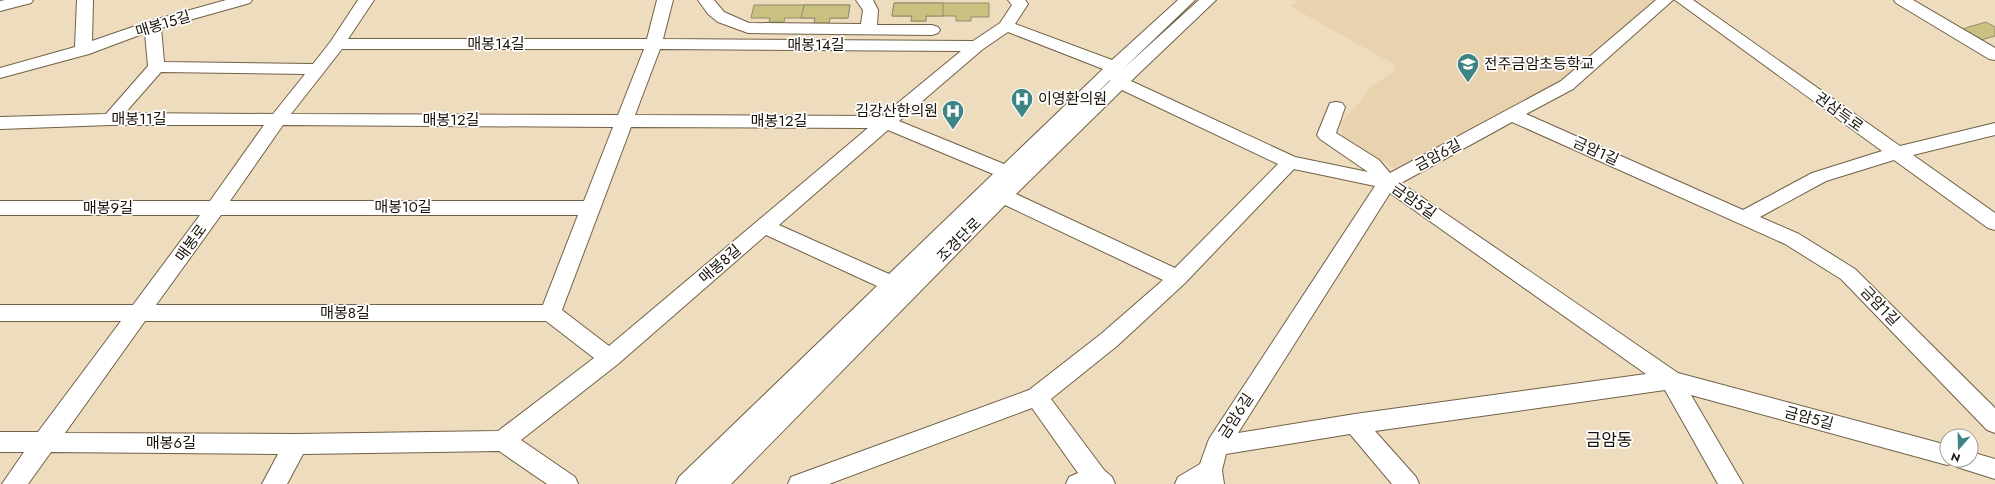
<svg xmlns="http://www.w3.org/2000/svg" width="1995" height="484" font-family="Jost,'Noto Sans KR',sans-serif">
<style>
.built{fill:#e9d2ae}
.building{fill:#c8c17f;stroke:#908d6d}
.lines{fill:none;stroke-linecap:round;stroke-linejoin:round}
.minor-casing{stroke:#716147;stroke-width:2}
.minor{fill:#fff;fill-rule:evenodd}
.labels{text-anchor:middle;dominant-baseline:central;stroke-width:3.5;stroke-linejoin:round;paint-order:stroke}
.street-label{font-size:15px;fill:#181107;stroke:#fff}
.poi-label{font-size:15px;fill:#181107;stroke:#fff;text-anchor:start}
.quarter-label{font-size:17px;fill:#181107;stroke:#fff}
</style>
<rect width="100%" height="100%" fill="#eedcbe"/>
<polygon class="built" points="1294,0 1654,0 1568,80 1495,121 1395,168 1343,138 1340,123 1361,101 1370,87 1396,70 1395,65 1290,6 1296,3"/>
<g class="building">
<polygon points="894,3 989,3 989,17 971,17 971,21 956,21 956,16 926,16 926,21 911,21 912,16 892,16"/>
<polygon points="894,3 943,3 943,16 926,16 926,21 911,21 912,16 892,16"/>
<polygon points="754,5 850,5 848,18 830,18 829,23 814,23 815,18 785,18 784,22 769,22 770,18 751,18"/>
<polygon points="804,5 850,5 848,18 830,18 829,23 814,23 815,18 801,18"/>
<polygon points="1986,22 1995,27 1995,36 1981,40 1962,29"/>
</g>
<g class="lines">
<g class="minor-casing">
<g id="minor">
<polygon points="5,0 33,0 31,3 0,11 0,1"/>
<path d="M 77,0 L 93,0 L 92,41 L 147,22 L 226,0 L 252,0 L 250,3 L 161,28 L 164,62 L 313,64 L 331,41 L 358,0 L 374,0 L 348,39 L 647,39 L 657,0 L 673,0 L 663,39 L 973,41 L 1000,23 L 1012,5 L 1008,0 L 1025,0 L 1028,4 L 1015,24 L 1112,60 L 1178,0 L 1195,0 L 1123,69 L 1199,0 L 1216,0 L 1131,81 L 1295,157 L 1368,172 L 1320,139 L 1317,135 L 1330,103 L 1336,102 L 1342,103 L 1345,107 L 1336,133 L 1379,160 L 1390,173 L 1561,81 L 1656,0 L 1673,0 L 1573,89 L 1526,114 L 1743,210 L 1812,173 L 1882,151 L 1675,0 L 1693,0 L 1900,146 L 1995,123 L 1995,135 L 1913,155 L 1995,213 L 1995,230 L 1988,228 L 1894,160 L 1826,181 L 1760,217 L 1799,234 L 1855,269 L 1995,408 L 1995,433 L 1987,430 L 1841,279 L 1785,244 L 1512,122 L 1401,183 L 1678,373 L 1947,445 L 1947,460 L 1971,460 L 1971,452 L 1995,459 L 1995,479 L 1957,467 L 1954,463 L 1947,465 L 1691,395 L 1743,484 L 1718,484 L 1665,390 L 1375,431 L 1416,477 L 1419,484 L 1392,484 L 1350,434 L 1226,454 L 1222,470 L 1224,484 L 1175,484 L 1178,477 L 1200,464 L 1209,439 L 1375,186 L 1294,169 L 1185,283 L 1117,346 L 1051,399 L 1104,470 L 1112,477 L 1115,484 L 1066,484 L 1069,477 L 1078,473 L 1032,408 L 829,484 L 788,484 L 791,477 L 1029,390 L 1101,334 L 1163,280 L 1005,205 L 731,484 L 676,484 L 679,477 L 877,286 L 766,235 L 618,364 L 521,440 L 575,477 L 578,484 L 547,484 L 499,451 L 303,454 L 287,484 L 262,484 L 278,454 L 51,452 L 28,484 L 2,484 L 24,452 L 0,452 L 0,432 L 38,432 L 121,321 L 0,321 L 0,305 L 133,305 L 200,215 L 0,215 L 0,201 L 210,201 L 264,125 L 111,125 L 0,129 L 0,117 L 106,114 L 148,66 L 145,33 L 89,54 L 0,78 L 0,68 L 75,47 ZM 1008,32 L 1103,69 L 1004,164 L 899,121 L 983,49 ZM 342,49 L 644,49 L 618,115 L 291,114 ZM 660,49 L 961,51 L 882,116 L 635,115 ZM 161,72 L 305,74 L 273,114 L 125,113 ZM 1110,80 L 1110,81 L 1087,103 ZM 1122,90 L 1278,164 L 1175,268 L 1016,194 ZM 283,125 L 613,127 L 584,201 L 230,201 ZM 631,127 L 868,128 L 609,346 L 562,310 ZM 888,130 L 993,174 L 889,274 L 779,225 ZM 1390,193 L 1646,374 L 1355,414 L 1238,433 ZM 221,215 L 578,215 L 543,305 L 156,305 ZM 145,321 L 546,321 L 594,358 L 498,431 L 296,434 L 65,433 Z"/>
<polygon points="698,0 714,0 724,12 749,23 861,24 863,10 856,0 873,0 878,10 877,25 932,25 938,27 940,30 938,33 932,35 748,33 718,22 708,14"/>
<polygon points="1894,0 1913,0 1995,48 1995,60 1989,59 1896,3"/>
</g>
</g>
<use href="#minor" class="minor"/>
</g>
<defs>
<g id="school-pin" transform="scale(1.15)"><path d="M0 17L-7.5 6A9.5 9.5 0 1 1 7.5 6Z" fill="#3d8585" stroke="#fff"/><path d="M0-5L7-2L0 1L-7-2ZM-4 1L0 2.5L4 1V4Q0 6-4 4Z" fill="#fff"/></g>
<g id="hospital-pin" transform="scale(1.15)"><path d="M0 17L-7.5 6A9.5 9.5 0 1 1 7.5 6Z" fill="#3d8585" stroke="#fff"/><path d="M-5-5h3v3.5h4V-5h3V5h-3V1.5h-4V5h-3Z" fill="#fff"/></g>
</defs>
<g fill-rule="evenodd">
<use href="#school-pin" x="1468" y="64"/>
<use href="#hospital-pin" x="1022" y="99"/>
<use href="#hospital-pin" x="953" y="111"/>
</g>
<g class="labels">
<g class="street-label">
<text transform="translate(163 24) rotate(-17)">매봉15길</text>
<text x="496" y="44">매봉14길</text>
<text x="816" y="45">매봉14길</text>
<text transform="translate(1839 112) rotate(36)">권삼득로</text>
<text x="139" y="119">매봉11길</text>
<text x="451" y="120">매봉12길</text>
<text x="779" y="121">매봉12길</text>
<text transform="translate(1596 151) rotate(24)">금암1길</text>
<text transform="translate(1438 155) rotate(-28)">금암6길</text>
<text transform="translate(1414 201) rotate(35)">금암5길</text>
<text x="403" y="207">매봉10길</text>
<text x="108" y="208">매봉9길</text>
<text transform="translate(959 240) rotate(-45)">조경단로</text>
<text transform="translate(191 243) rotate(-54)">매봉로</text>
<text transform="translate(720 264) rotate(-41)">매봉8길</text>
<text transform="translate(1880 306) rotate(46)">금암1길</text>
<text x="345" y="313">매봉8길</text>
<text transform="translate(1236 416) rotate(-57)">금암6길</text>
<text transform="translate(1809 418) rotate(15)">금암5길</text>
<text x="171" y="443">매봉6길</text>
</g>
<g class="poi-label">
<text x="1484" y="64">전주금암초등학교</text>
<text x="1038" y="99">이영환의원</text>
<text x="938" y="111" text-anchor="end">김강산한의원</text>
</g>
<g class="quarter-label">
<text x="1609" y="440">금암동</text>
</g>
</g>
<g transform="translate(1959 448) rotate(200)"><circle r="19" fill="#ffffff" stroke="#a3a09c"/>
<path d="M0-3L7 15L0 10L-7 15Z" fill="#3d8585"/>
<text y="-6" font-size="11" font-weight="bold" text-anchor="middle" fill="#181107">N</text>
</g>
</svg>
